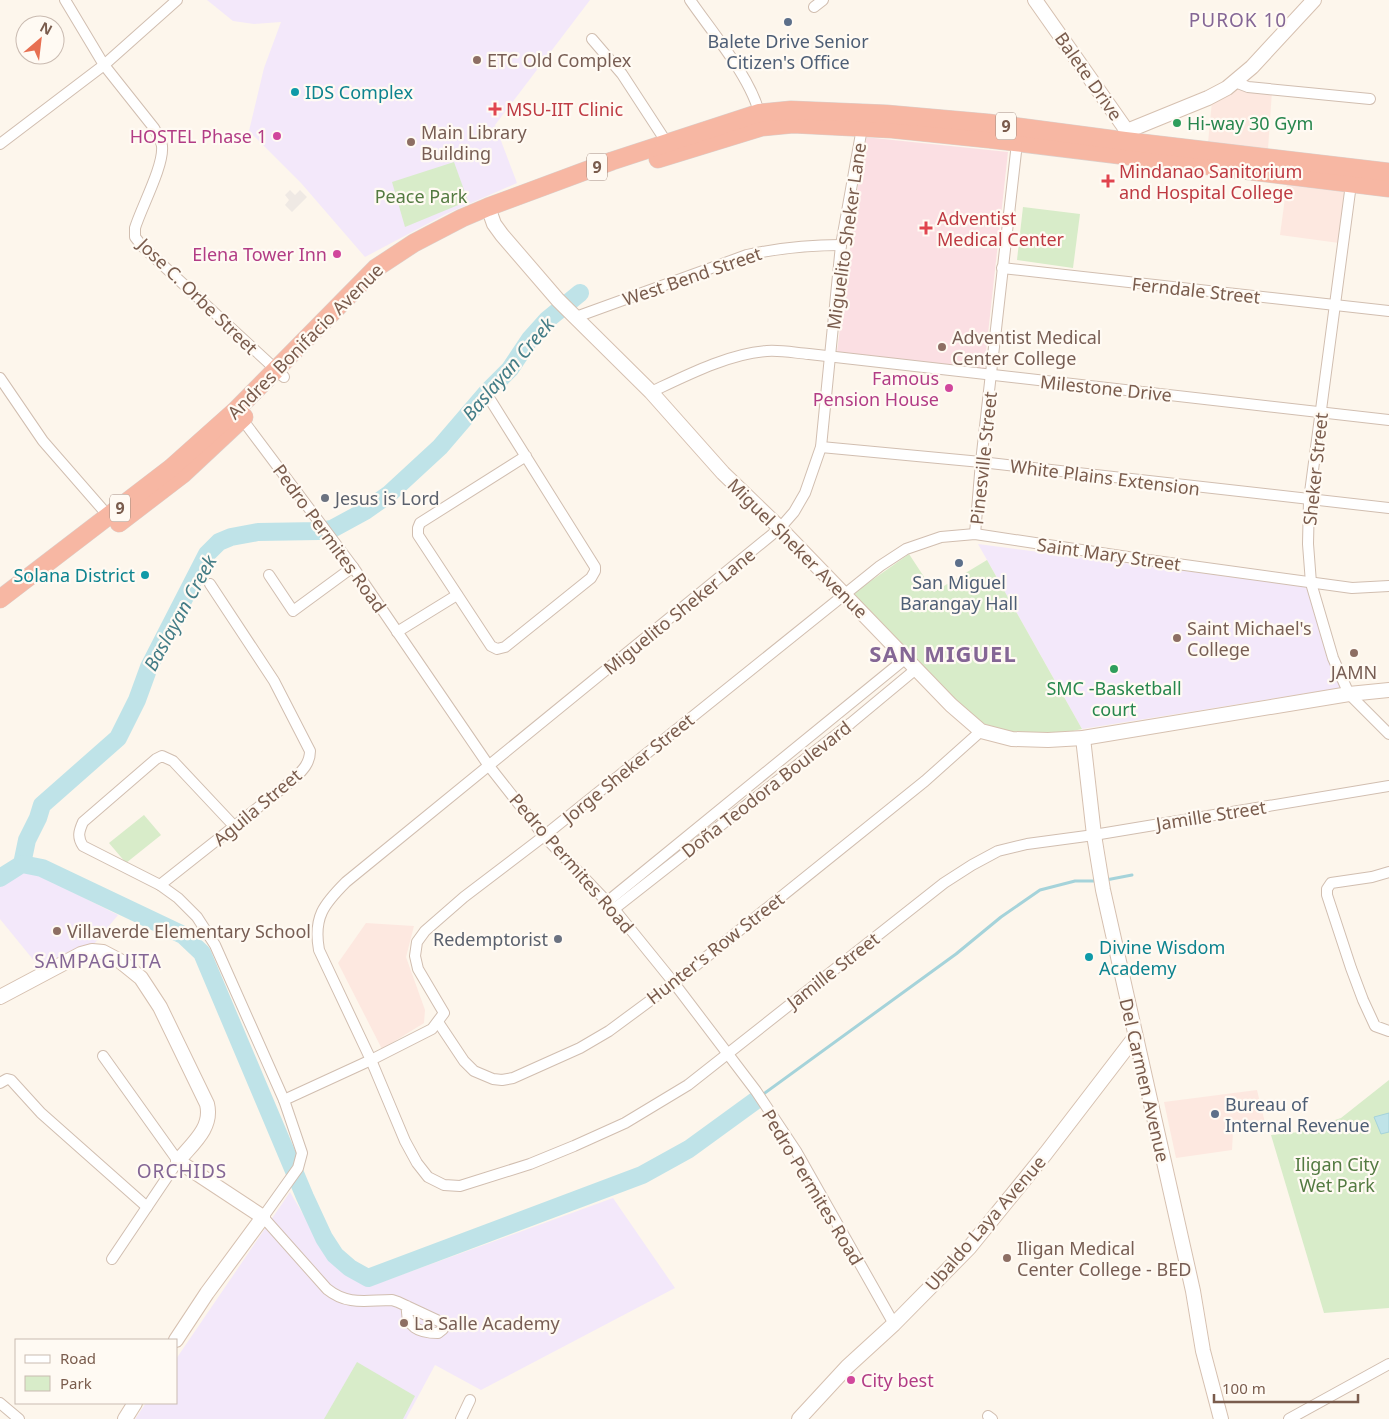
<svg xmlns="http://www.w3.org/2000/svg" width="1389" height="1419" font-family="'Noto Sans',sans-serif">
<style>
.commercial{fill:#fde8e0}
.industrial{fill:#efe9e4}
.education{fill:#f3e8fa}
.medical{fill:#fbdfe3}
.green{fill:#d8ecc9}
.water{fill:#bfe3e8;stroke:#a5d3da}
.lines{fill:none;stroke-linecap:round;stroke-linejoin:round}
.stream{stroke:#a5d3da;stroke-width:3}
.river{stroke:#bfe3e8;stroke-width:18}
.street-casing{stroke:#d1beb0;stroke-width:12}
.secondary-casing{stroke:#d6c0b0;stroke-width:16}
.highway-casing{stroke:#dad1cd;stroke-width:19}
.street{stroke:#fff;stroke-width:10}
.secondary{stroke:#fff;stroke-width:14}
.highway{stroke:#f7b7a3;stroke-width:18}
.service-dot{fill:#5c6f8a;stroke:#fffaf3;stroke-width:2}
.education-dot{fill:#8d6e63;stroke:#fffaf3;stroke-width:2}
.culture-dot{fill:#0f9aa8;stroke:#fffaf3;stroke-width:2}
.health-dot{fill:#e0444e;stroke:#fffaf3;stroke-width:2}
.leisure-dot{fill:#2e9e5b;stroke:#fffaf3;stroke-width:2}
.hotel-dot{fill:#d1479c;stroke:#fffaf3;stroke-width:2}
.worship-dot{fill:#6b7280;stroke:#fffaf3;stroke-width:2}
.labels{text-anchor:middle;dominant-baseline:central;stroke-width:4.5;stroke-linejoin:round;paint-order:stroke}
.shield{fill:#fffaf3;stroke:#a28b7f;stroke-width:1}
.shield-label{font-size:16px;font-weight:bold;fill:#7a5c4d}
.service-label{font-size:18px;fill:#4e5e75;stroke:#fffaf3}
.education-label{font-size:18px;fill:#785e54;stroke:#fffaf3;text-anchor:start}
.street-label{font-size:18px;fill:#7a5c4d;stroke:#fffaf3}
.culture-label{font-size:18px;fill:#0d838f;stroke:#fffaf3;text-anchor:start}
.health-label{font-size:18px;fill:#be3a42;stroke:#fffaf3;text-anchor:start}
.leisure-label{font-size:18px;fill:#27864d;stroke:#fffaf3;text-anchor:start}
.hotel-label{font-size:18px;fill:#b23c85;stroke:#fffaf3;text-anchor:end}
.park-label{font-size:18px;fill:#537a41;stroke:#fffaf3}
.worship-label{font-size:18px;fill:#5b616d;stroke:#fffaf3;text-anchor:start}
.neighbourhood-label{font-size:19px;letter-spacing:1px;fill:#846695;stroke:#fffaf3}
.water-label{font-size:19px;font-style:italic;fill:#437c86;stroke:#fffaf3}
.district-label{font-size:22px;font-weight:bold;letter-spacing:1px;fill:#846695;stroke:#fffaf3}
</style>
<rect width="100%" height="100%" fill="#fdf6ec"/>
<g class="commercial">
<polygon points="1235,87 1272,91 1268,149 1208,143 1212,101"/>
<polygon points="1287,183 1346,191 1339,243 1280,235"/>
<polygon points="366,923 414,926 406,957 425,1010 424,1023 382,1049 338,963"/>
<polygon points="1257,1090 1266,1127 1233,1132 1232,1150 1176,1158 1164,1102"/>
</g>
<polygon class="industrial" points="290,190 295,195 300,190 307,197 292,212 285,205 289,200 285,195"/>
<g class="education">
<polygon points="207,0 590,0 495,125 517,183 446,214 365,257 301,183 249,131 264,68 281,22 254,24 233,21"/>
<polygon points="978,544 1308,587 1340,688 1082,729"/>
<polygon points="22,872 41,876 118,915 94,944 40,968 0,919 0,886"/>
<polygon points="290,1192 331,1262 368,1287 613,1198 675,1288 481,1390 435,1365 406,1419 135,1419 146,1403 176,1403 176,1359"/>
</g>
<polygon class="medical" points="864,137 1008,152 984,370 837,352"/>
<g class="green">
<polygon points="454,162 468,201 405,227 392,182"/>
<polygon points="1023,207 1080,214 1073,268 1017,260"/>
<path d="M 909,554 L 934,592 L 987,560 L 1082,729 C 1035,739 1010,740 968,715 L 851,595 Z"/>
<polygon points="144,815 161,835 126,863 109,843"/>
<polygon points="1389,1080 1389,1308 1324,1313 1271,1135 1299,1132 1341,1118"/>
<polygon points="357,1362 415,1396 403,1419 324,1419"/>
</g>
<polygon class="water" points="1389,1113 1389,1132 1381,1134 1374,1117"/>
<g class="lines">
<g class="stream">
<polyline points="1106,880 1132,875"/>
<polyline points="762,1095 956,954 1001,917 1040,890 1075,881 1097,881"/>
</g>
<g class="river">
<polyline points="22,864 27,840 38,818 42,805 118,738 137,700 149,667 207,554 219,542 231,537 258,532 319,531 332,529 365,511 388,495 440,447 488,391 510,369 530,339 547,320 580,293"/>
<polyline points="0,878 22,864 42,868 183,935 202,953 305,1197 324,1238 335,1255 350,1268 368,1278 642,1175 689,1149 755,1101"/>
</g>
<g class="street-casing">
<g id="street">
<path d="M 65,0 L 104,65 L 154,128 C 157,134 161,140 162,146 C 164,166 141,208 135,228 L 135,237 L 142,246 L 284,377"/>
<path d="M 690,0 C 712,32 752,79 760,116"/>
<polyline points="814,7 823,0"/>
<polyline points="592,39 622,74 667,143"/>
<polyline points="1235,82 1248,87 1370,99"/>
<path d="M 862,128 L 841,245 L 821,447 L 805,493 L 794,512 L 780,528 L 346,882 C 324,904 313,917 319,950 L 371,1060 L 405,1141 L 417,1163 L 428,1177 L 444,1185 L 460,1186 L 530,1164 L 574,1146 L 625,1123 L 688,1085 L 944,883 L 972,865 L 998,851 L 1027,844 L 1094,835 L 1389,786"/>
<polyline points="0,144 104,65 177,0"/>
<polyline points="1351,184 1309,500 1308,544 1311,583 1333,658 1349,694 1389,734"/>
<polyline points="1002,268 1389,311"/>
<path d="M 576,317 L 747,255 C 779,248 809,245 841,245"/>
<polyline points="0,378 43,441 111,519"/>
<path d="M 651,392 C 685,376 730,353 767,351 C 781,350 796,353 809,354 L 1389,420"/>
<polyline points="491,401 595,567 595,571 591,578 505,647 497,649 491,646 418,535 418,528 420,523 526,456"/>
<polyline points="239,415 353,567 489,766 544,836 614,909 674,983 756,1091 796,1151 894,1324"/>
<polyline points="821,447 981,462 1389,508"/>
<polyline points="975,534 981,462 1017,143"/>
<polyline points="269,575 293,611 353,567"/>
<polyline points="397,632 457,595"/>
<path d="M 235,827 L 173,761 L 162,756 L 156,759 L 83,822 C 79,831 77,837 83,846 L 160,885 L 178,898 L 197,917 L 215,945 L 284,1100"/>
<polyline points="1389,872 1372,877 1331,883 1327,889 1327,895 1351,968 1363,1000 1375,1026 1389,1031"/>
<path d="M 160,885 L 294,779 C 303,770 310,763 310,751 L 274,681 L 210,584"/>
<polyline points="608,901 906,658"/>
<polyline points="614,909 851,723 916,669"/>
<polyline points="438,1022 464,1061 474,1071 493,1079 502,1080 513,1078 580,1048 609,1031 674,983 925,781 981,731"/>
<polyline points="103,1056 178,1161 112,1259"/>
<polyline points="0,1083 7,1079 11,1080 41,1113 147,1207"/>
<path d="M 407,1306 C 405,1327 419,1333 438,1333 L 443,1329 L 443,1323 L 398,1302 L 392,1300 C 367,1300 348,1306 327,1289 L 263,1217 L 298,1168 L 302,1153 L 284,1100 L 371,1060 L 432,1029 L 444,1013 L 418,969 L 415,956 L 417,942 L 425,931 L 464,897 L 544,836 L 880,566 L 906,549 L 941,537 L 975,534 L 1141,559 L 1352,588 L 1389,586"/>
<polyline points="0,1403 19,1419"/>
<polyline points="988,1416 992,1419"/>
<polyline points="461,1419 470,1400"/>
<polyline points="1289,1419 1389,1364"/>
</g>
</g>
<g class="secondary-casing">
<g id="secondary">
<polyline points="1035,0 1127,131 1125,140"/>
<polyline points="1127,131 1208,98 1227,88 1252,67 1314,0"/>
<polyline points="488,207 494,224 502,235 558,300 651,392 723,473 780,528 951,705 981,731 1012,739 1048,740 1083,738 1349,694 1389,690"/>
<polyline points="1083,738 1094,835 1103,890 1193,1291 1203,1351 1221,1419"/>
<path d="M 0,997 L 81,954 L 92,951 L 103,952 L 120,961 L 141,978 L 160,1007 L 207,1104 C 213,1128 192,1144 178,1161 L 263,1217 L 207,1293 L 176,1340"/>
<polyline points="125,1419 135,1403"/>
<polyline points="799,1419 847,1367 894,1324 969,1248 1046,1153 1135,1037"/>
</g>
</g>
<g class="highway-casing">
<g id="highway">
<polyline points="658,159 762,127 793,124 892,129 989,139 1389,188"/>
<polyline points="119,523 183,474 244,417"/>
<polyline points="0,599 171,468 236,410 376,268 414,243 462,218 488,207 612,161 759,113 791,110 886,114 988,123 1125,141 1389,172"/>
</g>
</g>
<use href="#street" class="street"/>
<use href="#secondary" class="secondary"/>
<use href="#highway" class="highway"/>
</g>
<g class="service-dot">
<circle cx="788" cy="22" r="5"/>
<circle cx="959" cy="563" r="5"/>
<circle cx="1215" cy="1114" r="5"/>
</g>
<g class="education-dot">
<circle cx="477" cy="60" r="5"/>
<circle cx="411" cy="142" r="5"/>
<circle cx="942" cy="347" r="5"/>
<circle cx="1177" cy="638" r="5"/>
<circle cx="1354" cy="653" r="5"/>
<circle cx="57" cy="931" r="5"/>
<circle cx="1007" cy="1258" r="5"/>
<circle cx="404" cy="1323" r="5"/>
</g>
<g class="culture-dot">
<circle cx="295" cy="92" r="5"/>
<circle cx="145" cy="575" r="5"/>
<circle cx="1089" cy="957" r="5"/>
</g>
<g class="health-dot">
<path d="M492.5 101.5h5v5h5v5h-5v5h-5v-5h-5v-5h5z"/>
<path d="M1105.5 173.5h5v5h5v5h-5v5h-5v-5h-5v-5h5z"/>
<path d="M923.5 220.5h5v5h5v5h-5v5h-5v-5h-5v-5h5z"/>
</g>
<g class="leisure-dot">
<circle cx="1177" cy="123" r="5"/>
<circle cx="1114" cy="669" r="5"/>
</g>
<g class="hotel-dot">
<circle cx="277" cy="136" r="5"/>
<circle cx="337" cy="254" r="5"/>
<circle cx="949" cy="388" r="5"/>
<circle cx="851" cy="1380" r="5"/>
</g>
<g class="worship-dot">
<circle cx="325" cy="498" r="5"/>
<circle cx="558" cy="939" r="5"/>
</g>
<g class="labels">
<g class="shield">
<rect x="996" y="112.5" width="20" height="27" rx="4"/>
<rect x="587" y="153.5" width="20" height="27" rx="4"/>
<rect x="110" y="494.5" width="20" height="27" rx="4"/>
</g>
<g class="shield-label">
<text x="1006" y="126">9</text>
<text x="597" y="167">9</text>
<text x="120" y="508">9</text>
</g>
<g class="service-label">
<text x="788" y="41">Balete Drive Senior<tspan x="788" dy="21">Citizen's Office</tspan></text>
<text x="959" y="582">San Miguel<tspan x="959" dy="21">Barangay Hall</tspan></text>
<text x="1225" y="1104" text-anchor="start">Bureau of<tspan x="1225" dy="21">Internal Revenue</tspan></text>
</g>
<g class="education-label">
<text x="487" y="60">ETC Old Complex</text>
<text x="421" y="132">Main Library<tspan x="421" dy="21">Building</tspan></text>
<text x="952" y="337">Adventist Medical<tspan x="952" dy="21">Center College</tspan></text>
<text x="1187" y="628">Saint Michael's<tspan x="1187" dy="21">College</tspan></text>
<text x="1354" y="672" text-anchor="middle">JAMN</text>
<text x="67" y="931">Villaverde Elementary School</text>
<text x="1017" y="1248">Iligan Medical<tspan x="1017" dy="21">Center College - BED</tspan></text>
<text x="414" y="1323">La Salle Academy</text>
</g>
<g class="street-label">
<text transform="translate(1089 76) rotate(55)">Balete Drive</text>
<text transform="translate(846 236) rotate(-82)">Miguelito Sheker Lane</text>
<text transform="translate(692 276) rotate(-19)">West Bend Street</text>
<text transform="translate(1196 290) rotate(6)">Ferndale Street</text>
<text transform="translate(198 296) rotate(44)">Jose C. Orbe Street</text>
<text transform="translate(305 341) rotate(-45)">Andres Bonifacio Avenue</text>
<text transform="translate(1106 388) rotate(6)">Milestone Drive</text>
<text transform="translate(983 458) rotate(-84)">Pinesville Street</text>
<text transform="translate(1315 469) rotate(-84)">Sheker Street</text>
<text transform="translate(1105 477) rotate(7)">White Plains Extension</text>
<text transform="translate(330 538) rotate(54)">Pedro Permites Road</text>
<text transform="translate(798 548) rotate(45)">Miguel Sheker Avenue</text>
<text transform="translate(1109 554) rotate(8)">Saint Mary Street</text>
<text transform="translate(679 611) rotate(-39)">Miguelito Sheker Lane</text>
<text transform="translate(628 768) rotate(-39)">Jorge Sheker Street</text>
<text transform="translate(766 789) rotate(-38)">Doña Teodora Boulevard</text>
<text transform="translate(257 807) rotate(-40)">Aguila Street</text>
<text transform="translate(1211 815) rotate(-9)">Jamille Street</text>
<text transform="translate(572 863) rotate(49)">Pedro Permites Road</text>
<text transform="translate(715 948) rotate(-38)">Hunter's Row Street</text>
<text transform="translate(833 970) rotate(-38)">Jamille Street</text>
<text transform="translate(1145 1080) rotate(77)">Del Carmen Avenue</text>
<text transform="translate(813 1187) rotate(59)">Pedro Permites Road</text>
<text transform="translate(985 1223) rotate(-49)">Ubaldo Laya Avenue</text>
</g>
<g class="culture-label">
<text x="305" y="92">IDS Complex</text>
<text x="135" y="575" text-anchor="end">Solana District</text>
<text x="1099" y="947">Divine Wisdom<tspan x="1099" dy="21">Academy</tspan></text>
</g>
<g class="health-label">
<text x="506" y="109">MSU-IIT Clinic</text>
<text x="1119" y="171">Mindanao Sanitorium<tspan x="1119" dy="21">and Hospital College</tspan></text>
<text x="937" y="218">Adventist<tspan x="937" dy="21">Medical Center</tspan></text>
</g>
<g class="leisure-label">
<text x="1187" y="123">Hi-way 30 Gym</text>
<text x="1114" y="688" text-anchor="middle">SMC -Basketball<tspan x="1114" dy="21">court</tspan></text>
</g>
<g class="hotel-label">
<text x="267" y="136">HOSTEL Phase 1</text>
<text x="327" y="254">Elena Tower Inn</text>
<text x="939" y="378">Famous<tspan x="939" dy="21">Pension House</tspan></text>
<text x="861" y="1380" text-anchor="start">City best</text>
</g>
<g class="park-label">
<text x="421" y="196">Peace Park</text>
<text x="1337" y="1164">Iligan City<tspan x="1337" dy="21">Wet Park</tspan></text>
</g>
<g class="worship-label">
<text x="335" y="498">Jesus is Lord</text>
<text x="548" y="939" text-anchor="end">Redemptorist</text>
</g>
<g class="neighbourhood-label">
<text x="1238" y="20">PUROK 10</text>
<text x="98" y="961">SAMPAGUITA</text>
<text x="182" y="1171">ORCHIDS</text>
</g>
<g class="water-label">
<text transform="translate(508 369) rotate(-49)">Baslayan Creek</text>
<text transform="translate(180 613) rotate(-61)">Baslayan Creek</text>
</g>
<g class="district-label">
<text x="943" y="653">SAN MIGUEL</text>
</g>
</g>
<rect x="15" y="1339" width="162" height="65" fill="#fffaf3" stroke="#cabbb1"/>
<rect x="25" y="1355" width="25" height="8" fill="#ffffff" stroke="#cabbb1"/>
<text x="60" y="1364" font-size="15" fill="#7a5c4d">Road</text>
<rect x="25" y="1376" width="25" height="15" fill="#d8ecc9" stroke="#cabbb1"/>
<text x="60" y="1389" font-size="15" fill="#7a5c4d">Park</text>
<g transform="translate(40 40) rotate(28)"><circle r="24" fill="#fffaf3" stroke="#cabbb1"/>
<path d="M0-4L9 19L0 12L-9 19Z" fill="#e76f51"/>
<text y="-8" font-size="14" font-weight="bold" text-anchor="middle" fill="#7a5c4d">N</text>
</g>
<path d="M1214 1394v8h144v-8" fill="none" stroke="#7a5c4d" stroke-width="2.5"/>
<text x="1222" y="1394" font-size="15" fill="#7a5c4d" stroke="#fffaf3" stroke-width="4" paint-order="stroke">100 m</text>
</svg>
